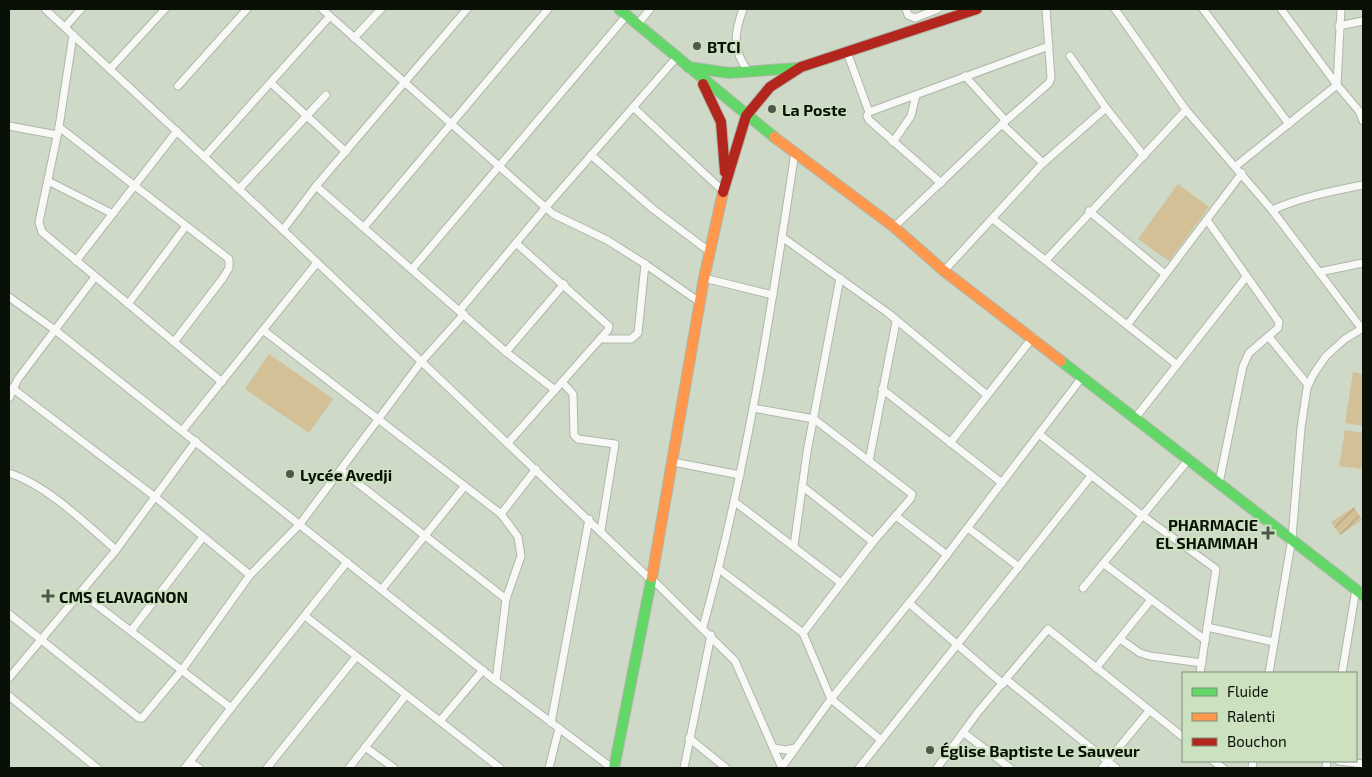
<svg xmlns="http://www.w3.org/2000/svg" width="1372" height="777" font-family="'Exo 2',sans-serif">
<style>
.park{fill:#d3c097}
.garden{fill:url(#garden-furrows)}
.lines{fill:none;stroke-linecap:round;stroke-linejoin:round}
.street-casing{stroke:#aeb7a9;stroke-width:9}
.fast-casing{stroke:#aeb7a9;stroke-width:12}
.slow-casing{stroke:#aeb7a9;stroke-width:12}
.jam-casing{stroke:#aeb7a9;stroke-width:12}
.street{stroke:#f8f9f7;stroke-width:7}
.fast{stroke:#63d668;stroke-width:10}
.slow{stroke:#ff974d;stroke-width:10}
.jam{stroke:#b3261e;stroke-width:10}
.poi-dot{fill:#4e574a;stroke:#cce1c0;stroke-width:2}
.labels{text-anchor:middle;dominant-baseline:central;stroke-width:4;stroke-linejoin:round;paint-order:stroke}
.poi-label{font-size:16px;font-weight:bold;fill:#091106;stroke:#cce1c0;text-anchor:start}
</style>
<defs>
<pattern id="garden-furrows" width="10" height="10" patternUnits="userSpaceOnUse" patternTransform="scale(1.25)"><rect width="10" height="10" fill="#d3c097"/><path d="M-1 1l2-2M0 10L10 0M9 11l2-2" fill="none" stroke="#b4a481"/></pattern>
</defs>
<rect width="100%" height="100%" fill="#ced9c8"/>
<g class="park">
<polygon points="1178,184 1209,207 1169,261 1138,239"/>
<polygon points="269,354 333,399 309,433 245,389"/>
<polygon points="1353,372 1363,374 1363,426 1345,423"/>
<polygon points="1345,430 1363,433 1363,469 1339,466"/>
</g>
<polygon class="garden" points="1354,507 1362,520 1340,535 1331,522"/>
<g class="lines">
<g class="street-casing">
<g id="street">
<polyline points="45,9 283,230 649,578"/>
<polyline points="322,9 553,214 607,240 645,264 701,303"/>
<path d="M 743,9 C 734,34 732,49 748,71"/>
<polyline points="906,9 908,15 915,18 938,9"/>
<polyline points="1115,9 1186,110 1272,210 1362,329"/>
<polyline points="1203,9 1289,124"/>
<polyline points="1281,9 1337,85 1359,111 1363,121"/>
<polyline points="638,24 650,9"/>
<polyline points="1339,26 1363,21"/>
<polyline points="65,27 81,9"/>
<polyline points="73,35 59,127 39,222 42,232 222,382"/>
<polyline points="354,38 381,9"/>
<polyline points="847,52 869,112"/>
<polyline points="1070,56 1106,108 1144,156"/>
<polyline points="110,69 165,9"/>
<polyline points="965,76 1005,120"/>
<polyline points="271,83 346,152"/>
<polyline points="178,86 247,9"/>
<polyline points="633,107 723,191"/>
<polyline points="1002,124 1043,163"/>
<polyline points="9,126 57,135"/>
<polyline points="59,127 229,259 229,268 223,278 174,342"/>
<polyline points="893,142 911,116 916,95"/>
<polyline points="591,155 653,209 710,252"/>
<polyline points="204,157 330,16"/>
<polyline points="1236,166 1337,85 1341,9"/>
<polyline points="48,181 113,214"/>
<polyline points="941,183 869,120 867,116 869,112 1049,46"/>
<polyline points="316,186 506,352 555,390"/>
<polyline points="239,189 326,95"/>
<path d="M 1272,210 C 1302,197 1332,191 1363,185"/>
<polyline points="1089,211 1165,274"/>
<polyline points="993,219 1176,364"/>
<polyline points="1207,220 1279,322 1278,328 1249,353 1243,366 1219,483"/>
<polyline points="365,226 548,9"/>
<polyline points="894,227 1002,124 1049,83 1051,78 1046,9"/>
<polyline points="283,230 316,186 467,9"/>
<polyline points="782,237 888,313 987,395"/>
<polyline points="1046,260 1186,110"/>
<polyline points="76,261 177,131"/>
<polyline points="413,268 627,15"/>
<polyline points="944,271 1043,163 1106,108"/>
<polyline points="1319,272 1363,263"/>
<polyline points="704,278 773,295"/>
<polyline points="9,297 55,330 496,681 612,768"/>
<polyline points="128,304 186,226"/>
<polyline points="460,310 546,207 676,58"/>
<polyline points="1128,324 1242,173"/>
<polyline points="263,330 501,514 518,537 521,556 506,599 496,681"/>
<polyline points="1269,337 1308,385"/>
<polyline points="600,339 631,339 638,333 645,264"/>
<polyline points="506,352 564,284"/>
<polyline points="562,382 573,394 574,435 578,439 615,444 601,530"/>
<polyline points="12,388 154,496 250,575"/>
<polyline points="882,389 1002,483"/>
<polyline points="9,398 18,379 95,277"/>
<polyline points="753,408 814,419 912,494 911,498 873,542 803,633"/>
<polyline points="1136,417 1246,277"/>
<polyline points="182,431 316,264"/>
<polyline points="1039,434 1143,516 1216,569 1200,673"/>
<polyline points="508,443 608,330 609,326 516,243"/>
<polyline points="950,443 1033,337"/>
<polyline points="869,461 896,322"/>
<polyline points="673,462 740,475"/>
<polyline points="342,471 506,599"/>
<path d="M 9,473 C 47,485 86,524 116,550"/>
<polyline points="802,486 873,542"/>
<polyline points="735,502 841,583"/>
<polyline points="501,514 536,469"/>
<polyline points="896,516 947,555"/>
<polyline points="968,528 1019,567"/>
<polyline points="794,546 807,452 840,278"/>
<polyline points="1104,564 1205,640"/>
<polyline points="719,569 803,633 831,699 881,740"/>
<polyline points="653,580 735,661 782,768"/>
<polyline points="1083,588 1189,459"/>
<polyline points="382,589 464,487"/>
<polyline points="81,593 231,708"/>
<polyline points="909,603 1003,684"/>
<polyline points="9,614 139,718 142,718 182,670 250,575 300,524 421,362 464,314"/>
<polyline points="305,616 500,768"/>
<path d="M 703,627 C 746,472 771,312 795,152"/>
<polyline points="1207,627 1274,642"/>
<polyline points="131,631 203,537"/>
<polyline points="1120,639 1140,653 1150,656 1202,663"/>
<polyline points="1096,668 1150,601"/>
<polyline points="1269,673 1292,538 1301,428 1307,388 1313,375 1326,356 1345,339 1363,328"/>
<polyline points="1342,673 1356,589"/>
<polyline points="9,678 116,550 196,441"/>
<polyline points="1007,680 1116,768"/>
<polyline points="9,696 97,768"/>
<polyline points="440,721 483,670"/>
<polyline points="551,723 589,519"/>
<polyline points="964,733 1010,768"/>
<polyline points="689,738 726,768"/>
<polyline points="365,747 394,768"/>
<polyline points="774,748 786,750 795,748"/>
<polyline points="1213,761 1223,768"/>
<polyline points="1339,761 1363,764"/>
<polyline points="190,762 199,768"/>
<polyline points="782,767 831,699 930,577 1083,376"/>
<polyline points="185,768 231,708 347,562"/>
<polyline points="267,768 356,657"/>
<polyline points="349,768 406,695"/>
<polyline points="549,768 559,728"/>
<polyline points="684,768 711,635"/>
<polyline points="859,768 1091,476"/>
<polyline points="937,768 978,712 1048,629 1183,737"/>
<polyline points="1102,768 1149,711"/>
<polyline points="1252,768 1253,761"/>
<polyline points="1326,768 1327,761"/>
</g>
</g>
<g class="fast-casing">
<g id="fast">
<polyline points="619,9 774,137"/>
<polyline points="688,67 729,73 798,68"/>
<polyline points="1061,361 1363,595"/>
<polyline points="614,768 651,581"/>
</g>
</g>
<g class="slow-casing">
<g id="slow">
<polyline points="774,137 894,227 944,271 1061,361"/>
<polyline points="652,577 704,278 723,192"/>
</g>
</g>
<g class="jam-casing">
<g id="jam">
<polyline points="703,84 721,122 725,172"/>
<polyline points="723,192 746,116 770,87 801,67 977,9"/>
</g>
</g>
<use href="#street" class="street"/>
<use href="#fast" class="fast"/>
<use href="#slow" class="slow"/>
<use href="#jam" class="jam"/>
</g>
<g class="poi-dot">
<circle cx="697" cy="46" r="5"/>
<circle cx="772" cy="109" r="5"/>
<circle cx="290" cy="474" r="5"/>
<path d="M1265.5 525.5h5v5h5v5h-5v5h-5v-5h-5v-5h5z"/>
<path d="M45.5 588.5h5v5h5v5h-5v5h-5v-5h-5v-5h5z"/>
<circle cx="930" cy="750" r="5"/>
</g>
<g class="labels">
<g class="poi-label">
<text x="707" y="46">BTCI</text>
<text x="782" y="109">La Poste</text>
<text x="300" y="474">Lycée Avedji</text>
<text x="1258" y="524" text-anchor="end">PHARMACIE<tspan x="1258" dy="18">EL SHAMMAH</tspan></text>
<text x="59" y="596">CMS ELAVAGNON</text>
<text x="940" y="750">Église Baptiste Le Sauveur</text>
</g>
</g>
<rect width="1372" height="777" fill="none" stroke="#091106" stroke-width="20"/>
<rect x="1182" y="672" width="175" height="90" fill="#cce1c0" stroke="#7e8e76"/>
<rect x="1192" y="688" width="25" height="8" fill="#63d668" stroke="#7e8e76"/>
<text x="1227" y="697" font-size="15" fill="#091106">Fluide</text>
<rect x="1192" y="713" width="25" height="8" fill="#ff974d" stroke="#7e8e76"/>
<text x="1227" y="722" font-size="15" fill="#091106">Ralenti</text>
<rect x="1192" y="738" width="25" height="8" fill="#b3261e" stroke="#7e8e76"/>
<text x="1227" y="747" font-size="15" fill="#091106">Bouchon</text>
</svg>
